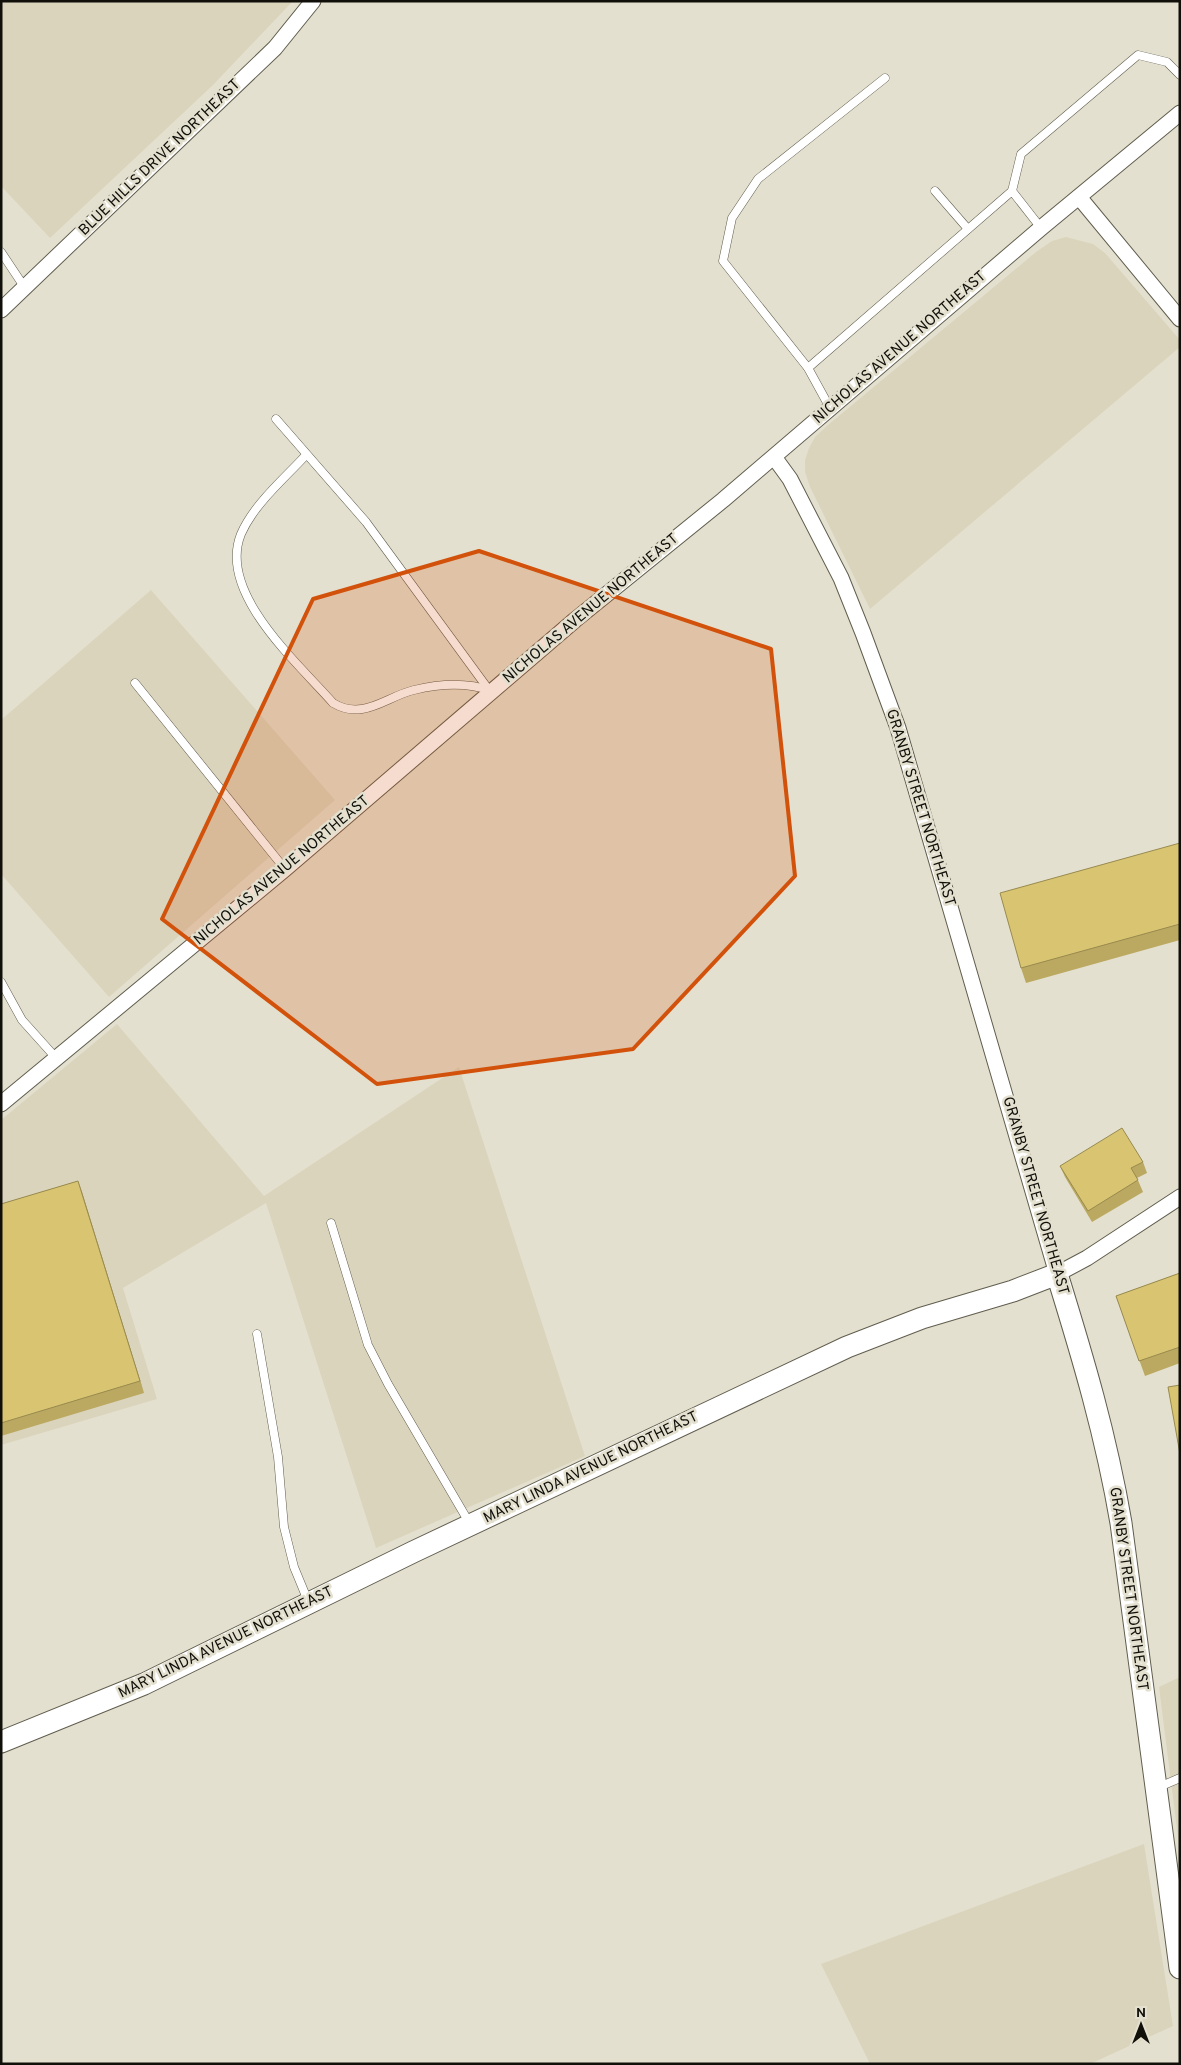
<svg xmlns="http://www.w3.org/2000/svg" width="1181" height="2065" font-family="Overpass,sans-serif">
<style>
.built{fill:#dad4bc}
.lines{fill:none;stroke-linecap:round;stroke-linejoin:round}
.lane-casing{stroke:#605d4e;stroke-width:9}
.street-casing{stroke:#605d4e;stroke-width:17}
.secondary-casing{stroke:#605d4e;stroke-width:23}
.lane{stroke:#fff;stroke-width:8}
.street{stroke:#fff;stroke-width:15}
.secondary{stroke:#fff;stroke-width:21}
.wall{fill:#bba961}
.shaded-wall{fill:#988a4f}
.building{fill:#d9c571;stroke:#988a4f}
.marked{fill:#d2520c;fill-opacity:0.2;stroke:#d2520c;stroke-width:4;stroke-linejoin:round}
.labels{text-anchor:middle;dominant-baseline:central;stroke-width:5;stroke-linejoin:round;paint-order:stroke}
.street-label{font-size:15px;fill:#100f09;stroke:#e4e0cf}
</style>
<rect width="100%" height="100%" fill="#e4e0cf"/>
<g class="built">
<polygon points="1,1 293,1 213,85 50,238 1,186"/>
<polygon points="1066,237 1093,244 1105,253 1180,340 1180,347 870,609 810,487 805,472 805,460 809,448 815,437 828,425 1036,252 1052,241"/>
<polygon points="151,590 335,800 109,997 1,874 1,720"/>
<polygon points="117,1024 264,1196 459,1067 585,1456 376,1548 266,1203 123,1288 157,1399 1,1445 1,1120"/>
<polygon points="1180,1677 1180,1853 1159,1687"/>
<polygon points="1144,1844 1173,2026 1090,2064 870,2064 821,1964"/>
</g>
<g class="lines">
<g class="lane-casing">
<g id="lane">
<polyline points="935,191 968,229"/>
<polyline points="1012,191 1021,154 1138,55 1167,62 1180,75"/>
<polyline points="1,252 25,288"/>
<polyline points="808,368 723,261 732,218 758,179 885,78"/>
<polyline points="830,408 808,368 1012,191 1041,228"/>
<polyline points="276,419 366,522 489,690"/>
<path d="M 306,455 C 284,479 254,504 241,534 C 217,593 298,663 333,703 C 363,721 385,697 414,690 C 439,684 467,682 491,691"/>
<polyline points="135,683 285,869"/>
<polyline points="1,982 22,1020 57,1059"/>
<polyline points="331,1223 368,1345 388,1384 470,1524"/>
<polyline points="257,1334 278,1457 284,1527 294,1567 308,1601"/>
<polyline points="1159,1787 1180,1778"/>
</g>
</g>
<g class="street-casing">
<g id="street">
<polyline points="1079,197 1180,319"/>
<polyline points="1,310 275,48 313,1"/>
<polyline points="774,457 790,479 841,578 863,633 898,728 1057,1274 1087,1258 1180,1197"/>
<polyline points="1,1104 285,869 575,620 723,500 1041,228 1180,113"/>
</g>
</g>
<g class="secondary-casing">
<path id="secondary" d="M 1,1742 L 144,1684 L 413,1552 L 847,1347 L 922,1318 L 1013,1291 L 1057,1274 C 1083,1358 1106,1435 1121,1523 L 1180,1968"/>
</g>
<use href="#lane" class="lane"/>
<use href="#street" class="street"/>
<use href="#secondary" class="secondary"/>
</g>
<g class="wall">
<polygon points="1180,843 1180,940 1026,983 1021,968"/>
<polygon points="1143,1162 1147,1173 1137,1178 1143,1192 1092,1222 1065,1177 1060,1166"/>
<polygon points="78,1181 144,1393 1,1436 1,1204"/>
<polygon points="1180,1273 1180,1363 1145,1376 1116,1296"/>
</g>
<polygon class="shaded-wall" points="78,1181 82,1192 144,1393 140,1381"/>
<g class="building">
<polygon points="1180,843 1180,924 1021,968 1000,893"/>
<polygon points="1122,1128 1143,1162 1131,1168 1138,1180 1088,1211 1060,1166"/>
<polygon points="78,1181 140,1381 1,1423 1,1204"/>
<polygon points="1180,1273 1180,1347 1139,1361 1116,1296"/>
<polygon points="1180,1385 1180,1454 1168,1387"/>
</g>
<path class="marked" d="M 479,551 L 771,649 L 795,876 L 633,1049 L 377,1084 L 162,919 L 313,599 Z"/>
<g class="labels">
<g class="street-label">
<text transform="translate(160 158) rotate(-44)">BLUE HILLS DRIVE NORTHEAST</text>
<text transform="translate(900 348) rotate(-41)">NICHOLAS AVENUE NORTHEAST</text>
<text transform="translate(591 609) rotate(-40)">NICHOLAS AVENUE NORTHEAST</text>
<text transform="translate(920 808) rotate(73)">GRANBY STREET NORTHEAST</text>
<text transform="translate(282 871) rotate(-40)">NICHOLAS AVENUE NORTHEAST</text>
<text transform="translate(1035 1196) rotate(74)">GRANBY STREET NORTHEAST</text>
<text transform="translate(591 1468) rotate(-26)">MARY LINDA AVENUE NORTHEAST</text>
<text transform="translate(1128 1589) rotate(82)">GRANBY STREET NORTHEAST</text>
<text transform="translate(226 1643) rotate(-26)">MARY LINDA AVENUE NORTHEAST</text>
</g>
</g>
<rect width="1181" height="2065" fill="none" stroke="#100f09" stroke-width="5"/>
<g transform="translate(1141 2025)" stroke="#e4e0cf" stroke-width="4" paint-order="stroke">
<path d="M0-4L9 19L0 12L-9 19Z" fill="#100f09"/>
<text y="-8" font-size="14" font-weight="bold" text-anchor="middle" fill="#100f09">N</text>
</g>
</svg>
